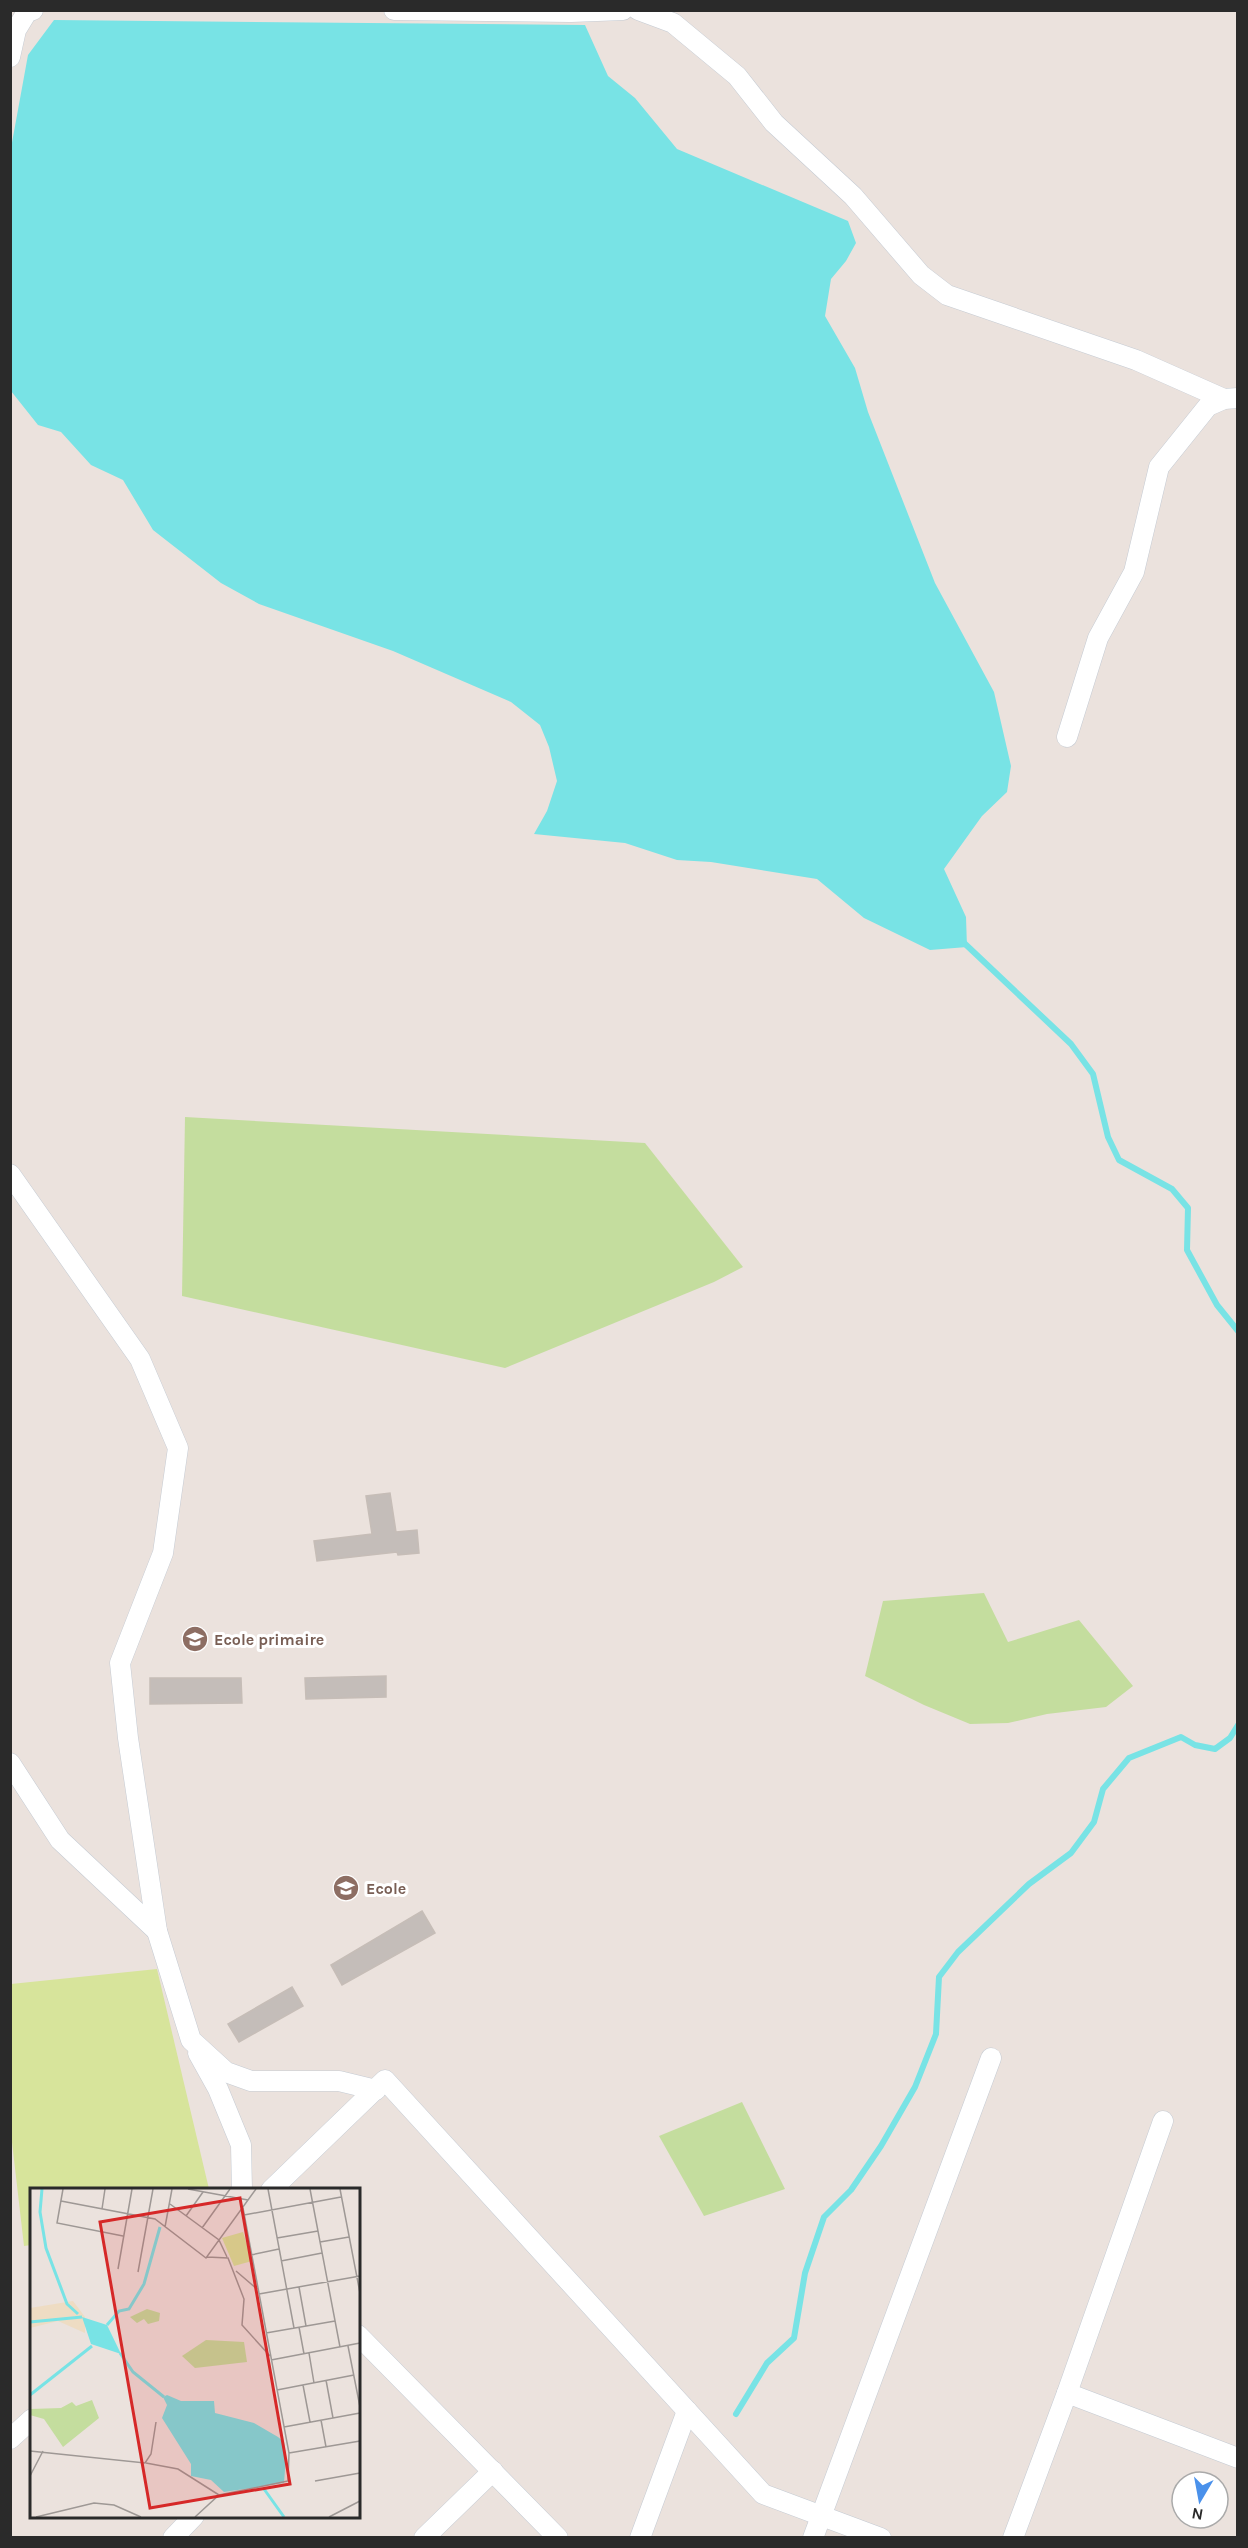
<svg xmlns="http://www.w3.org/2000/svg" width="1248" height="2548" font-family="Karla,sans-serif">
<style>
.green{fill:#c4dd9e}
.pitch{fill:#d7e49b}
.water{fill:#78e3e5}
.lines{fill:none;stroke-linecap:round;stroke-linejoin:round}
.stream{stroke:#78e3e5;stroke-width:6}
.building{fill:#c4bdb9;stroke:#c6bdb7;stroke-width:1.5}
.street-casing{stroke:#c5cbd3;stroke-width:21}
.street{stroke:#fff;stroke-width:20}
.labels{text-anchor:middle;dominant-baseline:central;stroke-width:6;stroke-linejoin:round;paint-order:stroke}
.education-label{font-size:16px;font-weight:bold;fill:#785e54;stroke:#fff;text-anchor:start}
.inset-river{fill:none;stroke:#78e3e5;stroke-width:3}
.inset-road{fill:none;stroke:#9e9895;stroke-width:1.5}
.view{fill:#d62828;fill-opacity:0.15;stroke:#d62828;stroke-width:3}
.inset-edge{fill:none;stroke:#2a2a2a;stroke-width:3}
</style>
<rect width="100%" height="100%" fill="#ebe2dd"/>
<g class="green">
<polygon points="185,1117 645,1143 743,1267 714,1282 505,1368 182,1296"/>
<polygon points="984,1593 1008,1642 1079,1620 1133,1686 1106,1707 1047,1714 1008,1723 970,1724 924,1705 865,1676 883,1601"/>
<polygon points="742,2102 785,2189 704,2216 659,2136"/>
</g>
<polygon class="pitch" points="157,1969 209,2189 32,2190 31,2245 24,2246 10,2125 11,1984"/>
<polygon class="water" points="54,20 585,25 608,76 635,98 677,149 848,221 856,243 846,261 831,279 825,316 855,368 868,412 935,583 994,692 1011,766 1007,792 982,816 944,869 966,917 967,947 930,950 864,918 817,879 711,862 677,860 625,843 534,834 547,811 557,781 549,747 540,725 511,702 393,651 259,604 221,583 153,530 123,480 91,465 61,432 38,425 11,391 11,148 28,55"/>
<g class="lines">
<g class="stream">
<polyline points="962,941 1071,1044 1093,1074 1108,1137 1119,1160 1172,1189 1188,1208 1187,1250 1217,1305 1238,1331"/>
<polyline points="736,2414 767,2363 794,2338 805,2273 824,2217 851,2190 881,2146 915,2087 936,2034 939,1977 958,1952 1029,1884 1071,1853 1094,1822 1103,1789 1129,1758 1181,1737 1195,1745 1215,1749 1230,1738 1238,1725"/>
</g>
</g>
<g class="building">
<polygon points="390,1493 396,1532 417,1530 419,1553 398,1555 397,1552 317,1561 314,1541 372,1534 366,1496"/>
<polygon points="386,1676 386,1697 306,1699 305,1678"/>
<polygon points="150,1678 241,1678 242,1703 150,1704"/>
<polygon points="422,1911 435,1933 342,1985 331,1965"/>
<polygon points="292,1987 303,2006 239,2042 228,2024"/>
</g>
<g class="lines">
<g class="street-casing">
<g id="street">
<polyline points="394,10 571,12 623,10"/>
<polyline points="638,10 673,23 737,76 774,123 853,196 921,275 947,295 1136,360 1224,399"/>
<polyline points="10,57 16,30 27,12 33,10"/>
<polyline points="1067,737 1098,638 1134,572 1159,467 1208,406 1224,399 1238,398"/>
<polyline points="10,1174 140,1359 178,1448 163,1553 120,1663 128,1738 157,1931 191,2040 226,2072 251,2081 339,2081 376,2090"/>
<polyline points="10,1763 60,1840 157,1931"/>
<polyline points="198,2053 218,2089 241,2145 242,2190"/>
<polyline points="271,2190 385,2080 763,2494 881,2538"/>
<polyline points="358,2335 558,2538"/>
<polyline points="1067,2393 1238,2458"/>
<polyline points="10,2439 32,2419"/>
<polyline points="173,2538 194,2516"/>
<polyline points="424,2538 493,2471"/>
<polyline points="640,2538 687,2411"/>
<polyline points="813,2538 991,2058"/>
<polyline points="1013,2538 1067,2393 1163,2121"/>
</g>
</g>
<use href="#street" class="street"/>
</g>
<defs>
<g id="school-disc" transform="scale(1.35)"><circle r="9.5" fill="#8d6e63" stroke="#fff"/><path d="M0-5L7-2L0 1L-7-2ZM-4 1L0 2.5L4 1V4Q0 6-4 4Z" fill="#fff"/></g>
</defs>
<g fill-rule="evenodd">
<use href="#school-disc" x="195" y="1639"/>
<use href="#school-disc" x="346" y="1888"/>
</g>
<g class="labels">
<g class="education-label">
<text x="214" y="1639">Ecole primaire</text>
<text x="366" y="1888">Ecole</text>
</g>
</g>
<g transform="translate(30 2188)">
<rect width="330" height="330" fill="#ebe2dd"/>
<path d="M 117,121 L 130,125 L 129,133 L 118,136 L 114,131 L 107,135 L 100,129 ZM 176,152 L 214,154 L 217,174 L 165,180 L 152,168 ZM 62,212 L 69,230 L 33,259 L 14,231 L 0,227 L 0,221 L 31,220 L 42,214 L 46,218 Z" fill="#c4dd9e"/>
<path d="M 43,113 L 55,129 L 55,145 L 28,133 L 0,140 L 0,120 Z" fill="#eedcc3"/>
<path d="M 213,44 L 222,73 L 204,78 L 192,50 Z" fill="#d7e49b"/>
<path d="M 52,129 L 77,137 L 91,166 L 61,156 ZM 137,207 L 151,213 L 184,213 L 185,225 L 224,235 L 248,249 L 254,254 L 256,268 L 254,295 L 194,304 L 181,292 L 161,288 L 161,276 L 132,230 L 137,217 L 133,209 Z" fill="#78e3e5"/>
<path class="inset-river" d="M 12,1 L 10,24 L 16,60 L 37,116 L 48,126M 0,134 L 52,129M 77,137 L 89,123 L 99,121 L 114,96 L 130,39M 90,165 L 103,184 L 134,209M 0,207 L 62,158M 234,301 L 254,329"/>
<path class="inset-road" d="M 33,1 L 27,35 L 93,48M 158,1 L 218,12M 238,1 L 264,140M 280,1 L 310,159M 310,1 L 330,105M 31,13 L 125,31 L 176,70 L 226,1M 140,16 L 189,52 L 197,69M 72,21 L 75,1M 214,27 L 311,9M 156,28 L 173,4M 135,39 L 142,1M 172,40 L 200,1M 247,50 L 288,43M 290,54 L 319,49M 221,67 L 249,61M 177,69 L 198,70 L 214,111 L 212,137 L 240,168M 251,73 L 292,65M 88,81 L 102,1M 206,83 L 227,101M 108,84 L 123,1M 269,99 L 276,138M 229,106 L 330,88M 269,139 L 274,166M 236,145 L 305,133M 318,158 L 330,219M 279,165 L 284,195M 241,172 L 330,155M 296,192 L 303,230M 273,197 L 280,234M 247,202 L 324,187M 291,232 L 296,259M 254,239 L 330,225M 0,263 L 115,275 L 121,266 L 126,234M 259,265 L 330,253M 116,275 L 148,281 L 189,307M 0,288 L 13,263M 285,293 L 330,285M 6,329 L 64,315 L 84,317 L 111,329M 165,329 L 189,307 L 258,293 L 259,265 L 213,20M 299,329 L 330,313"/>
<path class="view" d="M 210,10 L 260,296 L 120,320 L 70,34 Z"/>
<rect width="330" height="330" class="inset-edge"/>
</g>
<rect width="1248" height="2548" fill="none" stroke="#2a2a2a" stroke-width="24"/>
<g transform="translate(1200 2500) rotate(190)"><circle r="28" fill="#ffffff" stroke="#aaaaaa" stroke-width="1.5"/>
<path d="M0-4.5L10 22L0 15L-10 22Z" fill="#4a91eb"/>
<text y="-9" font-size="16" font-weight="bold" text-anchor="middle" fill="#2a2a2a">N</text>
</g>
</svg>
